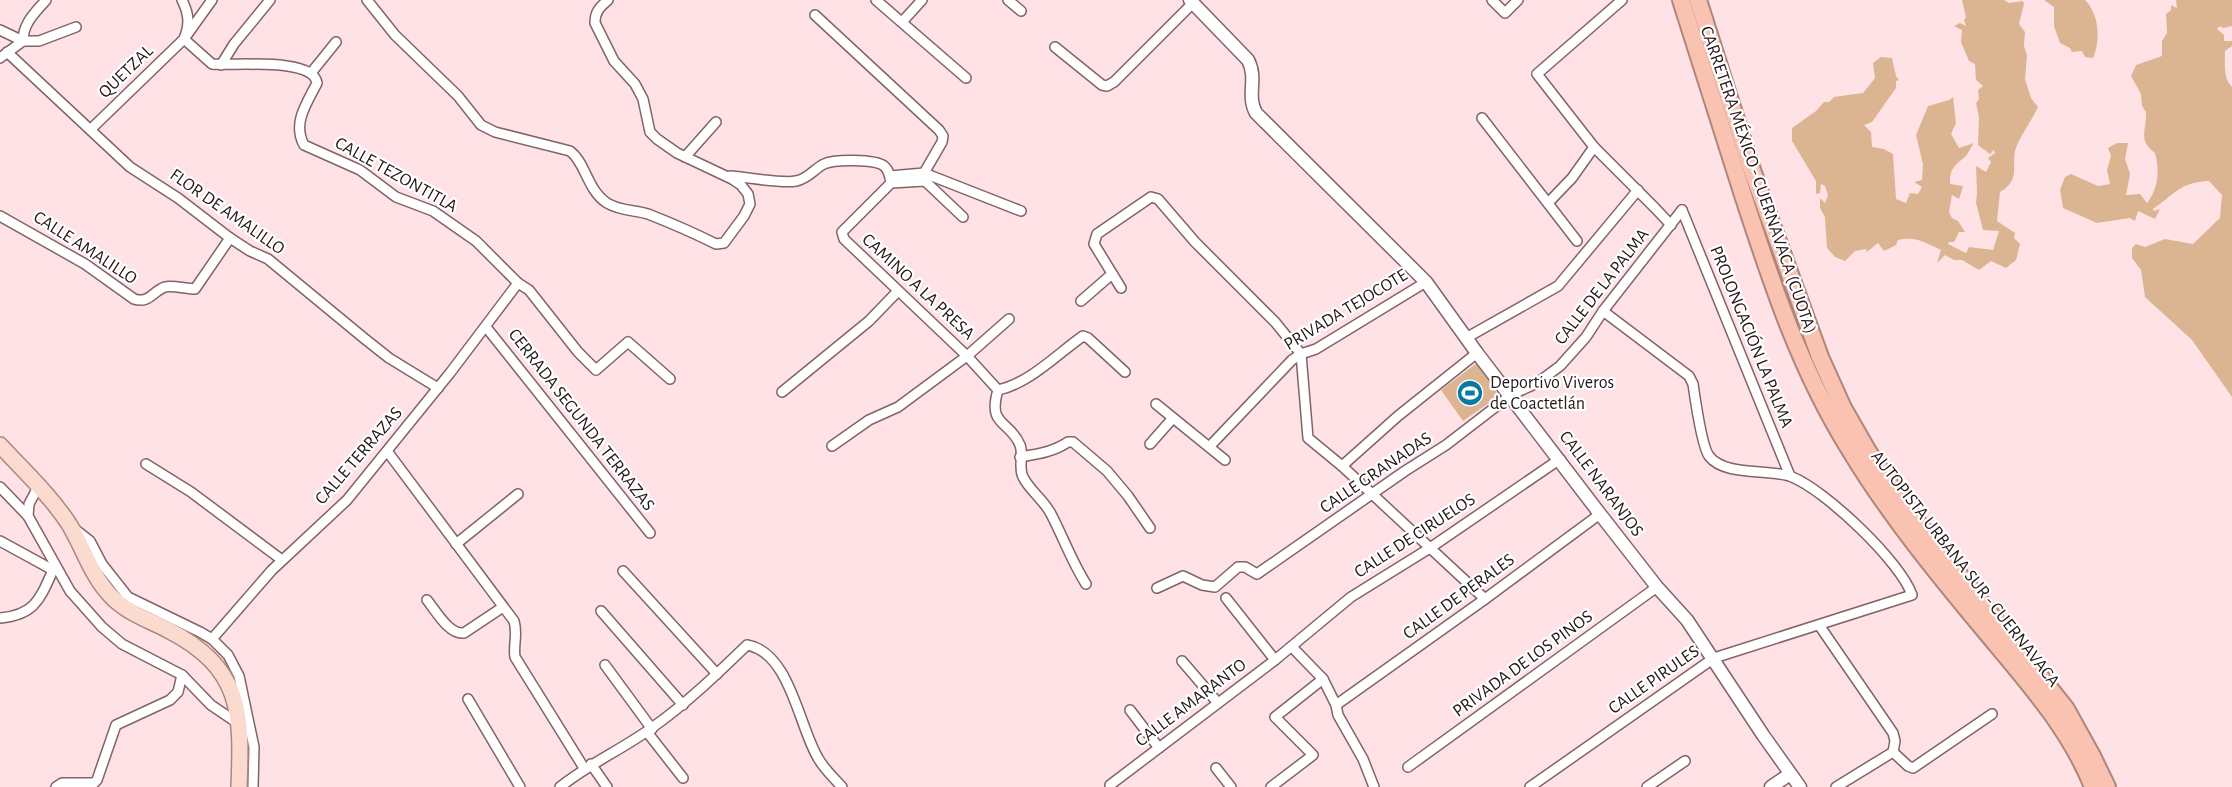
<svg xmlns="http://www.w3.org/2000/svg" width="2232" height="787" font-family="'Alegreya Sans',sans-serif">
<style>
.green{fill:#dbb591}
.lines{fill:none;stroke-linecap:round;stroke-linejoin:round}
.minor-casing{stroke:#816467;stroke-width:12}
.tertiary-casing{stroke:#816467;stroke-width:15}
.primary-casing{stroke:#ae867c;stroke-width:18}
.motorway-casing{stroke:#ae867c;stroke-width:20}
.minor{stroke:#fff;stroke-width:9}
.tertiary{stroke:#fff;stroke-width:12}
.primary{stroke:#fbdad0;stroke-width:15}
.motorway{stroke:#f9c2b1;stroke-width:16}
.labels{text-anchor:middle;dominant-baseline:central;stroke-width:4.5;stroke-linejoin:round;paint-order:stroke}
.street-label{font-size:18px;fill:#231719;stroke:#fff}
.poi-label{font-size:18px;fill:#231719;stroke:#fff;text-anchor:start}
</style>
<rect width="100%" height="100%" fill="#fee2e6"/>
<g class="green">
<path d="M 1962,0 L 2004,0 L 2009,3 L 2023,1 L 2024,4 L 2019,24 L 2025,32 L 2024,46 L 2027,56 L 2025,79 L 2031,98 L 2038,107 C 2032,120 2023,132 2017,145 C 2009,164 2023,179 2000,192 L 1997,221 L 2015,233 L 2014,238 L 2020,244 L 2016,260 L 2006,268 L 1991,261 L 1979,270 L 1962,260 L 1954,260 L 1945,255 L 1937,263 L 1941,250 C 1925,243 1917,236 1898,240 L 1896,245 L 1884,251 L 1878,243 L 1867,252 L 1866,249 L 1855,251 L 1845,261 L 1835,257 L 1827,248 L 1825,217 L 1820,208 L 1820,198 L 1825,203 L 1828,195 L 1825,186 L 1821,184 L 1820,193 L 1816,194 L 1816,181 L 1792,141 L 1792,128 L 1816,111 L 1824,102 L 1829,102 L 1834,97 L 1863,93 L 1875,78 L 1873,63 L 1881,57 L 1892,58 L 1896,76 L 1899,80 L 1896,81 L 1896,88 L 1872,122 L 1864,125 L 1871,132 L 1872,147 L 1884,149 L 1893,154 L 1896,199 L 1906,203 L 1910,193 L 1918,194 L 1922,187 L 1914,182 L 1922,180 L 1923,164 L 1916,135 L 1928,106 L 1949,100 L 1953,97 L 1956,123 L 1951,134 L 1959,148 L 1974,143 C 1971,147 1969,152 1966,156 C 1955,165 1949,169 1950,184 L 1963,186 L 1959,199 L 1952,195 L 1949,212 L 1952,218 L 1958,221 L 1965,232 L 1959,232 L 1954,242 L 1949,242 L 1948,244 L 1966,253 L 1969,247 L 1993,250 L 1999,231 L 1983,230 L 1976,203 L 1977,193 L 1976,166 L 1986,172 L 1991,162 L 1988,158 L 1995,153 L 1994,150 L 1990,154 L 1978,145 L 1979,117 L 1976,103 L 1979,99 L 1978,90 L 1983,86 L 1976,80 L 1975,64 L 1969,61 L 1961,42 L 1962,30 L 1954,26 L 1960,23 L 1966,26 L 1964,20 L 1966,17 Z"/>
<path d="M 2044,0 L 2085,0 C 2099,14 2101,40 2093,58 L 2085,57 L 2082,51 L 2072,52 L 2070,48 L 2060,43 L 2054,26 L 2054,7 Z"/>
<path d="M 2176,0 L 2232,0 L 2232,26 L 2223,28 L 2220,26 L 2217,29 L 2224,35 L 2224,41 L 2232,41 L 2232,46 L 2225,51 C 2225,64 2223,78 2232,87 L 2232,397 L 2192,340 L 2145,297 L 2141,270 L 2132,258 L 2132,248 L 2136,244 L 2145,247 L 2165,239 L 2193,244 L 2220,218 L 2222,195 L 2209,181 C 2180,182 2175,194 2153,209 L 2154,211 L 2160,209 L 2155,219 L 2138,211 L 2135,221 L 2130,218 L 2097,223 L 2063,208 L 2060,190 L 2065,177 L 2071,174 L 2098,186 L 2110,184 L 2107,170 L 2111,156 L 2108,148 L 2117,143 L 2128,143 L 2125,159 L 2130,174 L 2126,195 L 2140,194 L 2147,203 C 2158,189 2160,171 2155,153 C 2137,140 2147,129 2146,112 L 2142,106 L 2141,94 L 2131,76 L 2136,65 L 2162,56 L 2162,41 L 2167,33 L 2166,14 L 2171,10 L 2171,5 L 2177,8 Z"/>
<polygon points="1477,363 1499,396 1463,421 1441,390"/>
</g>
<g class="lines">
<g class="minor-casing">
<g id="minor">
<path d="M 182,0 C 189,14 190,24 184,39 L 212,64 C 233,66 313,57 317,83 C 307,103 292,123 304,145 L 360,170 L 396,197 L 433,211 L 476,241 L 518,283 L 529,290 L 578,352 L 596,370 L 628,342 L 670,379"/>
<path d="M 367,0 L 395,35 L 458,96 L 481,125 L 495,132 L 570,151 C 586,163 587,190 607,203 C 620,211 635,210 648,214 C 671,223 694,233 716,244 L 724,243 L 744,216 L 750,204 L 748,194 L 741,185 L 732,179 L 677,153 L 657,139 L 650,132 L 643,99 L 635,84 L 614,61 L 595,23 C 595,11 600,7 608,0"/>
<polyline points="876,0 966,78"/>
<polyline points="1008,0 1021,11"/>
<polyline points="1492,0 1505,13 1518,0"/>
<polyline points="1622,0 1537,74 1594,147 1655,208 1671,225"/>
<polyline points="815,15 939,130 943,136 942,142 924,173 890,176"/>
<polyline points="902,22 922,0"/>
<polyline points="0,30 23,41 39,41 76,27"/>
<path d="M 23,41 C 23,23 35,13 46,0"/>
<polyline points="1055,47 1102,85 1107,86 1114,82 1193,3"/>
<polyline points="7,52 130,167 178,198 230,238 250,251 268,259 365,339 389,358 438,388"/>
<polyline points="0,58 23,41"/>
<polyline points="221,65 234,44 270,0"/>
<polyline points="311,73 336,42"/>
<polyline points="1482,118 1577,241"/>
<polyline points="91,129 184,39 212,0"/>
<polyline points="685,157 716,122"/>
<polyline points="924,173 1021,211"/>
<path d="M 730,176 C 747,177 781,184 796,181 C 808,179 814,169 824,164 C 834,159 875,159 884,166 C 889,170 890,177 891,183 L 842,232 L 844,239 L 967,356 L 998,390 C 987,427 1010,420 1020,445 C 1024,455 1018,467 1023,477 C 1030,491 1044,500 1051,514 C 1063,537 1072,562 1086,584"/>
<polyline points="891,183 925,181 963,217"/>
<polyline points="1548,203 1572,178 1594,147"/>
<polyline points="1682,210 1790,476"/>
<path d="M 0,216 L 85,264 L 134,299 C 149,304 153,291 165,287 C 172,285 187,289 195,289 L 230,238"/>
<polyline points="1121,288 1094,244 1097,234 1151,197 1158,199 1195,242 1275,322 1301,354 1308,438 1342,466 1485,599"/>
<polyline points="1081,301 1112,274"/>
<polyline points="486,327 650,533"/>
<polyline points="1466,338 1558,286 1638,190"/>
<path d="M 998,390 C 1030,383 1056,355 1083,336 L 1088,338 L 1125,372"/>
<polyline points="782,392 869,321 898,291"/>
<polyline points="1156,404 1225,460"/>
<polyline points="1150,444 1173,418"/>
<polyline points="832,446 869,420 898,407 967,356 1009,319"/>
<polyline points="1210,446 1292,360 1301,354 1316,349 1426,282"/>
<path d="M 387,451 L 514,621 C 518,634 513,645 515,657 L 584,768"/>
<path d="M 1020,457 C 1038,454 1053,452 1068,442 L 1073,442 L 1107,471 L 1128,496 L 1150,528"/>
<polyline points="146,464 191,492 282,560"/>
<polyline points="1342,466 1398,416 1477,353"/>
<polyline points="0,487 28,516"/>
<polyline points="38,487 29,504 28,516 70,591 102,627 122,644 182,675 211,705 239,724"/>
<polyline points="76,530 90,541 102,564 128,597 200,632 212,639 228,655 239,676 254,747 253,787"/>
<polyline points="0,541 53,570"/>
<polyline points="456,544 518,494"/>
<polyline points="623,571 717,674"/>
<polyline points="1157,588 1183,576 1202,585 1215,587 1238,567 1245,567 1257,574 1405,471 1446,445 1511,395 1537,383 1560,366 1586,337 1603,311 1682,210"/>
<polyline points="1226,598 1275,660"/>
<path d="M 427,600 C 436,611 449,635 464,633 L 503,607"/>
<polyline points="601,611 683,705"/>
<path d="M 0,618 C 35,615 40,599 53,570 L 56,567"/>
<polyline points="1819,625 1893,733 1895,741 1893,752"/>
<polyline points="212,639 272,570 347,500 450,373 518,283"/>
<polyline points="1292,647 1323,679 1336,705 1338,715 1363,759 1374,787"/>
<polyline points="1182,661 1218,703"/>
<polyline points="605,665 652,729"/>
<polyline points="468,699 520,787"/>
<polyline points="1336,705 1485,599 1600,514"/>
<polyline points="1130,710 1159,748"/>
<polyline points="647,732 683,778"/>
<polyline points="1893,752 1908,766 1913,768 1992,714"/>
<polyline points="591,764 607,787"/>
<polyline points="1408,767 1657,587"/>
<polyline points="1216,768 1231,787"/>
<polyline points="1110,785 1275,660 1351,597 1430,548 1560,459"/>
<polyline points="56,787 62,783 94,783 97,780 116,725 170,700 178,692 182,675"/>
<path d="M 560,787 C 590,763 623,749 653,727 C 687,703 717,674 747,645 C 790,652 799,727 818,758 C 824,769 834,778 842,787"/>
<polyline points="1271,787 1313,755 1275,717 1323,679"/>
<path d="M 1530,787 L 1714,658 L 1912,595 C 1901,562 1825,490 1792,477 C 1769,468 1725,477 1709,456 C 1702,447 1695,398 1693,384 L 1689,376 L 1603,311"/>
<polyline points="1647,787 1685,761"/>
<polyline points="1836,787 1893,752"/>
</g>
</g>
<g class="tertiary-casing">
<g id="tertiary">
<path d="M 1190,0 L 1248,60 C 1258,79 1246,95 1256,113 L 1426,282 L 1477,353 L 1600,514 L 1657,587 L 1687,620 L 1763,735 L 1800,787"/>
<polyline points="1771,787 1790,774"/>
</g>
</g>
<g class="primary-casing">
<path id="primary" d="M 0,445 C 23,470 50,495 69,524 C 83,547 91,575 110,595 C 125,612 149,620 168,630 C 242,668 242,712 239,787"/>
</g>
<g class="motorway-casing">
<g id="motorway">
<path d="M 1681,0 C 1702,65 1722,130 1743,195 C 1772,284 1801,373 1852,453 C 1889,514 1937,573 1982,627 C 2023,677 2069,726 2093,787"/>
<polyline points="1698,0 1752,170 1820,357 1843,408 1867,450 1899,499 2066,709 2092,756 2107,787"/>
</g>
</g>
<use href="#minor" class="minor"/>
<use href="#tertiary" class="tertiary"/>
<use href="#primary" class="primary"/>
<use href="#motorway" class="motorway"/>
</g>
<defs>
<g id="stadium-disc" transform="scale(1.35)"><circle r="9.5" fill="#0879a2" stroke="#fff"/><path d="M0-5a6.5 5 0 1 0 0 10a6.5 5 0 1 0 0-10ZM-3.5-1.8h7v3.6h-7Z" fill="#fff"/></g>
</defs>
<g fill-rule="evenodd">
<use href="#stadium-disc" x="1470" y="393"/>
</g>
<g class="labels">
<g class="street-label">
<text transform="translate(126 72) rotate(-44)">QUETZAL</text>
<text transform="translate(396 175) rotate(29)">CALLE TEZONTITLA</text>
<text transform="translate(1758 180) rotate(71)">CARRETERA MÉXICO - CUERNAVACA (CUOTA)</text>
<text transform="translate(227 212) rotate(35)">FLOR DE AMALILLO</text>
<text transform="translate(85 248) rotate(33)">CALLE AMALILLO</text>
<text transform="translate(918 287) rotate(43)">CAMINO A LA PRESA</text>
<text transform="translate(1602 287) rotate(-52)">CALLE DE LA PALMA</text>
<text transform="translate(1346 310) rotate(-31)">PRIVADA TEJOCOTE</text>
<text transform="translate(1751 337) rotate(68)">PROLONGACIÓN LA PALMA</text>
<text transform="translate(581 420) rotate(52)">CERRADA SEGUNDA TERRAZAS</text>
<text transform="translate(359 456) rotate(-49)">CALLE TERRAZAS</text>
<text transform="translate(1376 473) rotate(-34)">CALLE GRANADAS</text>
<text transform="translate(1601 484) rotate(53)">CALLE NARANJOS</text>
<text transform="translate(1415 536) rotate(-33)">CALLE DE CIRUELOS</text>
<text transform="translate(1965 569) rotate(52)">AUTOPISTA URBANA SUR - CUERNAVACA</text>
<text transform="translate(1459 597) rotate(-36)">CALLE DE PERALES</text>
<text transform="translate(1523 664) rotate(-36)">PRIVADA DE LOS PINOS</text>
<text transform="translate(1654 680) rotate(-35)">CALLE PIRULES</text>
<text transform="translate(1191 703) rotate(-37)">CALLE AMARANTO</text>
</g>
<g class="poi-label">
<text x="1490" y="383">Deportivo Viveros<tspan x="1490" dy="21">de Coactetlán</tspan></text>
</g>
</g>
</svg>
